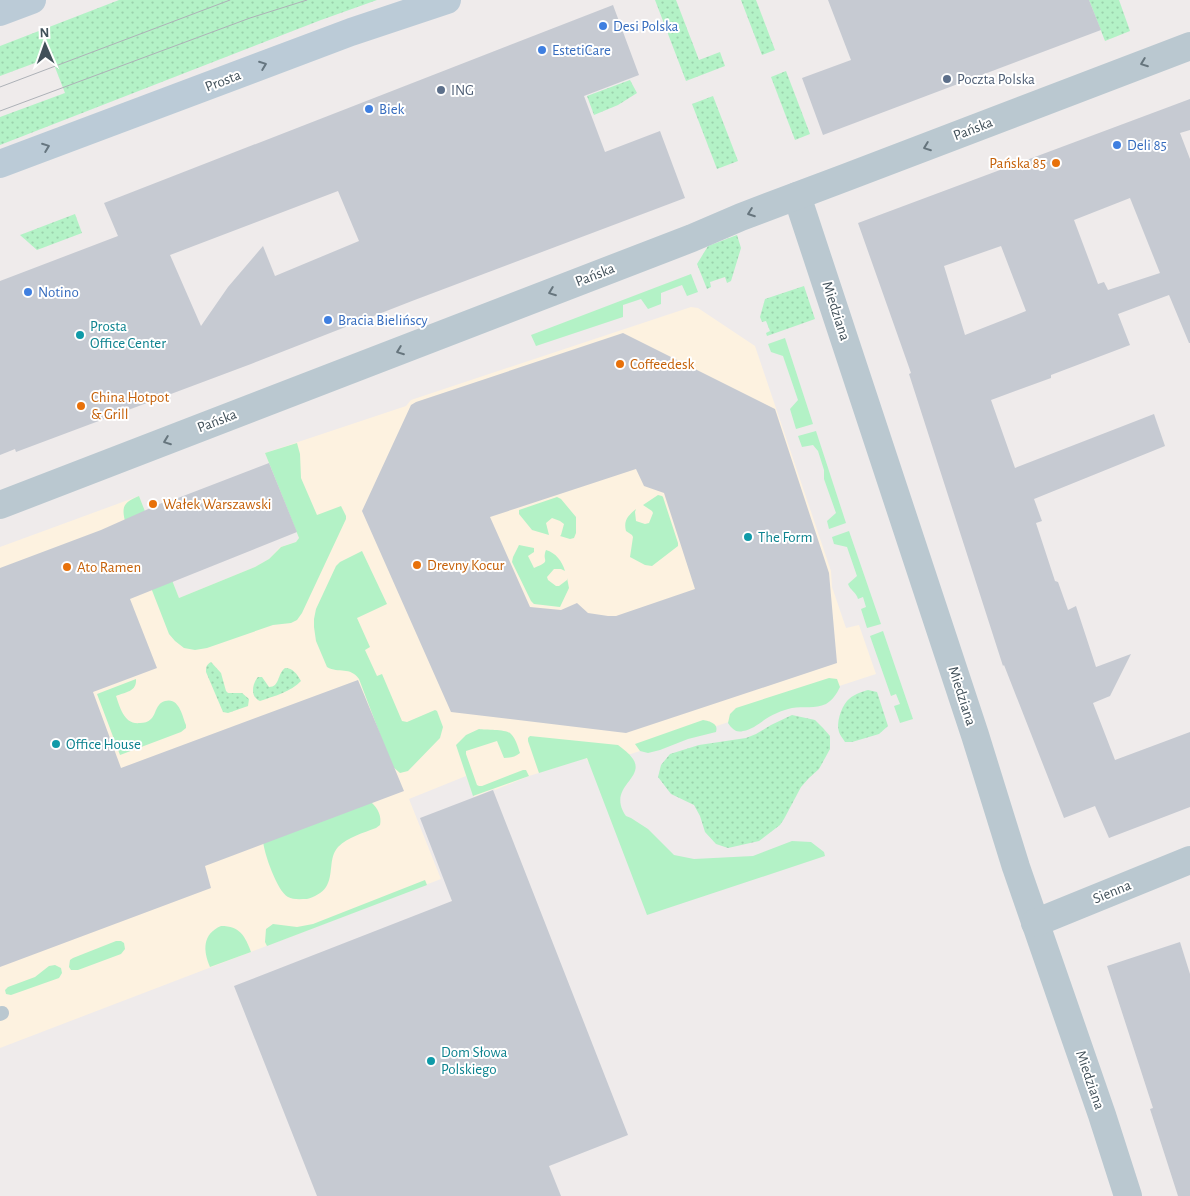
<svg xmlns="http://www.w3.org/2000/svg" width="1190" height="1196" font-family="'Alegreya Sans',sans-serif">
<style>
.commercial{fill:#fdf2e0}
.grass{fill:url(#grass-dots)}
.garden{fill:#b3f2c6}
.building{fill:#c6cad2;fill-rule:evenodd}
.lines{fill:none;stroke-linecap:round;stroke-linejoin:round}
.lane{stroke:#bac8d0;stroke-width:14}
.street{stroke:#bac8d0;stroke-width:28}
.secondary{stroke:#bbcbd7;stroke-width:28}
.tram{stroke:#adb1b7;stroke-width:1}
.oneway{stroke:#66757d}
.oneway2{stroke:#667680}
.shop-dot{fill:#3f7fe0;stroke:#fff;stroke-width:2}
.service-dot{fill:#5c6f8a;stroke:#fff;stroke-width:2}
.food-dot{fill:#e8710a;stroke:#fff;stroke-width:2}
.culture-dot{fill:#0f9aa8;stroke:#fff;stroke-width:2}
.labels{text-anchor:middle;dominant-baseline:central;stroke-width:4;stroke-linejoin:round;paint-order:stroke}
.shop-label{font-size:15px;fill:#366cbe;stroke:#fff;text-anchor:start}
.service-label{font-size:15px;fill:#4e5e75;stroke:#fff;text-anchor:start}
.street-label{font-size:15px;fill:#42515a;stroke:#fff}
.food-label{font-size:15px;fill:#c56008;stroke:#fff;text-anchor:start}
.culture-label{font-size:15px;fill:#0d838f;stroke:#fff;text-anchor:start}
</style>
<defs>
<pattern id="grass-dots" width="8" height="8" patternUnits="userSpaceOnUse" patternTransform="scale(1.25)"><rect width="8" height="8" fill="#b3f2c6"/><path d="M2 2h.1M6 6h.1" fill="none" stroke="#9bd1ac" stroke-width="1.8" stroke-linecap="round"/></pattern>
</defs>
<rect width="100%" height="100%" fill="#efebeb"/>
<polygon class="commercial" points="691,307 698,308 755,346 831,571 832,587 846,628 859,625 876,674 591,767 586,758 529,776 495,790 494,789 474,797 466,776 409,799 441,879 0,1048 0,547 139,496 179,598 255,567 269,559 280,547 296,542 299,538 265,453 406,406 411,400"/>
<g class="grass">
<polygon points="119,0 377,0 321,20 0,145 0,117 65,93 51,57 0,76 0,46"/>
<polygon points="655,0 676,0 699,60 720,52 725,66 686,81"/>
<polygon points="741,0 756,0 775,50 762,55"/>
<polygon points="1089,0 1119,0 1130,31 1105,41"/>
<polygon points="786,71 810,134 795,140 771,77"/>
<polygon points="630,80 637,93 618,105 594,115 587,96"/>
<polygon points="713,96 738,161 717,169 692,104"/>
<polygon points="75,214 82,233 37,250 20,235"/>
<polygon points="737,235 741,248 731,281 727,283 725,277 710,282 711,287 707,289 697,264 708,246"/>
<polygon points="804,286 815,319 767,336 766,333 770,331 766,321 762,322 760,317 765,299"/>
<path d="M 211,662 L 221,673 L 226,691 L 228,693 L 242,693 L 249,699 L 248,706 L 228,713 L 223,712 L 206,672 C 206,667 206,665 211,662 Z"/>
<path d="M 285,668 C 293,668 297,674 301,681 C 291,692 274,696 260,701 C 250,697 252,684 258,677 L 262,677 L 269,687 C 280,687 277,674 285,668 Z"/>
<path d="M 868,690 L 877,692 L 888,726 L 879,734 L 852,742 L 845,742 C 843,739 840,735 839,732 C 836,723 841,708 847,701 C 852,695 861,692 868,690 Z"/>
<polygon points="792,715 815,720 823,728 830,736 830,749 819,769 809,778 801,787 784,819 780,825 759,841 728,848 716,844 705,832 700,816 694,805 671,794 658,777 661,765 670,754 699,745 746,738 756,734 771,725"/>
</g>
<g class="garden">
<polygon points="691,274 698,292 687,296 682,285 661,293 661,304 648,309 641,299 623,305 623,317 536,346 531,335"/>
<polygon points="785,338 813,424 796,429 790,409 798,400 783,356 771,352 768,344"/>
<polygon points="816,431 846,523 829,529 827,521 836,513 824,479 824,470 818,451 813,445 802,447 798,436"/>
<path d="M 297,443 L 300,454 L 301,478 L 317,515 L 341,506 L 346,516 L 346,519 L 302,613 L 297,620 L 291,623 L 273,625 L 207,648 L 195,650 L 184,648 L 175,641 L 169,634 L 125,521 C 121,505 125,502 139,496 L 179,598 L 255,567 L 269,559 L 281,547 L 296,542 L 299,538 L 265,453 Z"/>
<path d="M 658,495 L 662,496 L 663,497 L 678,543 L 678,546 L 652,566 L 645,565 L 630,557 L 633,537 L 632,535 L 626,531 C 623,520 629,515 636,509 L 635,512 L 636,521 L 645,524 L 649,523 L 653,513 L 652,511 L 643,505 Z"/>
<polygon points="557,497 561,499 576,517 576,533 574,538 570,539 560,536 561,535 564,524 560,521 552,518 546,523 549,535 532,530 519,514 519,510"/>
<path d="M 849,531 L 881,624 L 867,628 L 861,609 L 866,607 L 863,597 L 858,599 C 856,592 850,590 848,584 L 857,576 L 847,547 L 834,544 L 832,537 Z"/>
<path d="M 519,545 L 534,548 L 534,552 L 528,556 L 534,568 C 553,560 541,562 546,550 C 556,553 562,561 565,571 L 561,569 L 554,569 L 547,577 L 548,580 L 556,586 L 559,586 L 567,580 L 567,578 L 569,588 L 560,607 L 534,604 L 531,601 L 512,562 L 513,557 Z"/>
<path d="M 362,551 L 387,604 L 357,618 L 370,647 L 365,650 L 377,676 L 382,674 L 402,721 L 407,722 L 435,710 L 437,711 L 443,727 L 440,738 L 408,771 L 400,773 L 392,766 L 359,679 C 350,666 339,674 327,667 L 316,641 L 314,627 L 314,619 L 316,609 L 336,566 L 340,562 Z"/>
<polygon points="883,631 913,719 900,723 894,706 900,704 896,694 891,696 870,636"/>
<path d="M 829,678 L 837,679 L 840,687 C 837,693 833,700 826,704 C 815,709 803,706 792,708 C 787,709 781,711 777,713 C 765,717 756,729 743,731 C 736,733 732,729 728,723 L 730,714 L 736,708 Z"/>
<path d="M 136,679 C 137,692 125,692 116,696 C 120,707 124,725 140,723 C 144,723 148,722 151,719 C 155,715 155,710 159,705 C 160,703 162,702 165,701 C 179,697 182,715 186,725 L 186,728 L 181,732 L 120,755 L 97,694 Z"/>
<path d="M 703,720 C 710,721 719,724 716,732 L 688,739 L 660,750 L 648,753 L 640,751 L 635,744 Z"/>
<path d="M 479,729 C 486,730 507,729 511,734 C 516,739 518,747 520,753 C 515,757 510,758 504,758 L 497,741 L 466,751 L 466,754 L 477,785 L 479,786 L 482,786 L 523,770 L 526,770 L 529,776 L 473,796 L 456,745 L 466,735 Z"/>
<path d="M 530,736 L 618,745 C 623,749 629,753 633,759 C 646,779 606,787 626,816 L 631,818 L 648,829 L 674,855 L 694,859 L 753,856 L 792,841 L 811,842 L 824,852 L 825,856 L 647,915 L 587,758 L 539,773 L 528,741 L 528,738 Z"/>
<path d="M 371,802 C 378,808 382,817 380,825 L 376,828 C 363,833 348,837 338,847 C 328,858 334,875 326,887 C 322,893 314,897 307,899 C 301,899 293,900 288,897 C 277,891 264,853 263,841 Z"/>
<polygon points="425,880 427,885 267,946 265,942 266,929 273,924 297,927 313,924"/>
<path d="M 221,926 C 240,926 245,936 251,952 L 210,967 C 203,951 202,934 221,926 Z"/>
<polygon points="116,941 121,941 124,943 125,949 121,954 78,970 71,970 69,967 70,960 73,958"/>
<polygon points="55,965 61,968 62,973 59,978 11,995 6,994 5,990 8,987 35,977 49,966"/>
</g>
<g class="building">
<polygon points="828,0 1089,0 1101,30 823,135 802,78 851,60"/>
<path d="M 613,5 L 639,75 L 584,96 L 605,152 L 660,131 L 685,198 L 412,301 L 251,364 L 16,452 L 15,449 L 0,455 L 0,281 L 118,236 L 104,203 ZM 338,191 L 359,241 L 275,276 L 263,246 L 228,287 L 201,326 L 170,255 Z"/>
<path d="M 1190,99 L 1190,130 L 1180,133 L 1190,159 L 1190,343 L 1189,343 L 1169,295 L 1118,314 L 1130,345 L 1051,375 L 1051,378 L 991,400 L 1015,468 L 1154,414 L 1165,446 L 1034,499 L 1042,521 L 1036,523 L 1055,581 L 1058,582 L 1068,610 L 1076,606 L 1096,667 L 1131,654 L 1110,696 L 1093,703 L 1115,760 L 1190,732 L 1190,807 L 1109,838 L 1095,806 L 1064,818 L 1004,665 L 1003,666 L 909,374 L 911,373 L 858,223 ZM 1130,198 L 1160,273 L 1108,290 L 1104,282 L 1098,284 L 1074,220 ZM 1001,246 L 1026,311 L 965,335 L 944,266 Z"/>
<path d="M 623,333 L 775,409 L 829,573 L 837,663 L 626,733 L 451,712 L 362,511 L 411,405 L 416,402 ZM 636,469 L 644,486 L 664,493 L 695,589 L 616,616 L 608,616 L 588,613 L 577,603 L 561,610 L 530,607 L 490,517 Z"/>
<polygon points="269,463 297,532 130,599 157,668 93,692 121,768 358,680 404,791 205,866 211,888 0,967 0,568 101,530 164,502 165,503"/>
<polygon points="493,790 628,1135 549,1166 561,1196 317,1196 234,986 452,901 420,818"/>
<polygon points="1180,942 1190,974 1190,1196 1178,1196 1150,1109 1153,1108 1107,966"/>
</g>
<g class="lines">
<polyline class="lane" points="0,1014 2,1013"/>
<g class="street">
<polyline points="797,196 975,735 1016,867 1102,1115 1128,1196"/>
<polyline points="0,505 692,238 741,217 847,177 1190,46"/>
<polyline points="1035,923 1190,860"/>
</g>
<g class="secondary">
<polyline points="0,12 32,0"/>
<polyline points="0,164 351,32 447,0"/>
</g>
<g class="tram">
<polyline points="0,87 230,0"/>
<polyline points="0,111 250,18 307,0"/>
</g>
</g>
<defs><path id="oneway-chevron" d="M-2-3.5L2.5 0L-2 3.5" fill="none" stroke-width="1.6" stroke-linecap="round" stroke-linejoin="round" transform="scale(1.25)"/></defs>
<g class="oneway">
<use href="#oneway-chevron" transform="translate(1144 63) rotate(159)"/>
<use href="#oneway-chevron" transform="translate(927 147) rotate(159)"/>
<use href="#oneway-chevron" transform="translate(751 213) rotate(160)"/>
<use href="#oneway-chevron" transform="translate(552 292) rotate(159)"/>
<use href="#oneway-chevron" transform="translate(400 351) rotate(159)"/>
<use href="#oneway-chevron" transform="translate(167 441) rotate(159)"/>
</g>
<g class="oneway2">
<use href="#oneway-chevron" transform="translate(263 65) rotate(-21)"/>
<use href="#oneway-chevron" transform="translate(46 147) rotate(-21)"/>
</g>
<g class="shop-dot">
<circle cx="603" cy="26" r="5"/>
<circle cx="542" cy="50" r="5"/>
<circle cx="369" cy="109" r="5"/>
<circle cx="1117" cy="145" r="5"/>
<circle cx="28" cy="292" r="5"/>
<circle cx="328" cy="320" r="5"/>
</g>
<g class="service-dot">
<circle cx="947" cy="79" r="5"/>
<circle cx="441" cy="90" r="5"/>
</g>
<g class="food-dot">
<circle cx="1056" cy="163" r="5"/>
<circle cx="620" cy="364" r="5"/>
<circle cx="81" cy="406" r="5"/>
<circle cx="153" cy="504" r="5"/>
<circle cx="417" cy="565" r="5"/>
<circle cx="67" cy="567" r="5"/>
</g>
<g class="culture-dot">
<circle cx="80" cy="335" r="5"/>
<circle cx="748" cy="537" r="5"/>
<circle cx="56" cy="744" r="5"/>
<circle cx="431" cy="1061" r="5"/>
</g>
<g class="labels">
<g class="shop-label">
<text x="613" y="26">Desi Polska</text>
<text x="552" y="50">EstetiCare</text>
<text x="379" y="109">Biek</text>
<text x="1127" y="145">Deli 85</text>
<text x="38" y="292">Notino</text>
<text x="338" y="320">Bracia Bielińscy</text>
</g>
<g class="service-label">
<text x="957" y="79">Poczta Polska</text>
<text x="451" y="90">ING</text>
</g>
<g class="street-label">
<text transform="translate(223 81) rotate(-21)">Prosta</text>
<text transform="translate(973 129) rotate(-21)">Pańska</text>
<text transform="translate(595 275) rotate(-21)">Pańska</text>
<text transform="translate(836 311) rotate(72)">Miedziana</text>
<text transform="translate(217 421) rotate(-21)">Pańska</text>
<text transform="translate(962 696) rotate(72)">Miedziana</text>
<text transform="translate(1112 892) rotate(-22)">Sienna</text>
<text transform="translate(1090 1080) rotate(71)">Miedziana</text>
</g>
<g class="food-label">
<text x="1046" y="163" text-anchor="end">Pańska 85</text>
<text x="630" y="364">Coffeedesk</text>
<text x="91" y="397">China Hotpot<tspan x="91" dy="17">&amp; Grill</tspan></text>
<text x="163" y="504">Wałek Warszawski</text>
<text x="427" y="565">Drevny Kocur</text>
<text x="77" y="567">Ato Ramen</text>
</g>
<g class="culture-label">
<text x="90" y="326">Prosta<tspan x="90" dy="17">Office Center</tspan></text>
<text x="758" y="537">The Form</text>
<text x="66" y="744">Office House</text>
<text x="441" y="1052">Dom Słowa<tspan x="441" dy="17">Polskiego</tspan></text>
</g>
</g>
<g transform="translate(45 45) rotate(358)" stroke="#ffffff" stroke-width="4" paint-order="stroke">
<path d="M0-4L9 19L0 12L-9 19Z" fill="#42515a"/>
<text y="-8" font-size="14" font-weight="bold" text-anchor="middle" fill="#42515a">N</text>
</g>
</svg>
